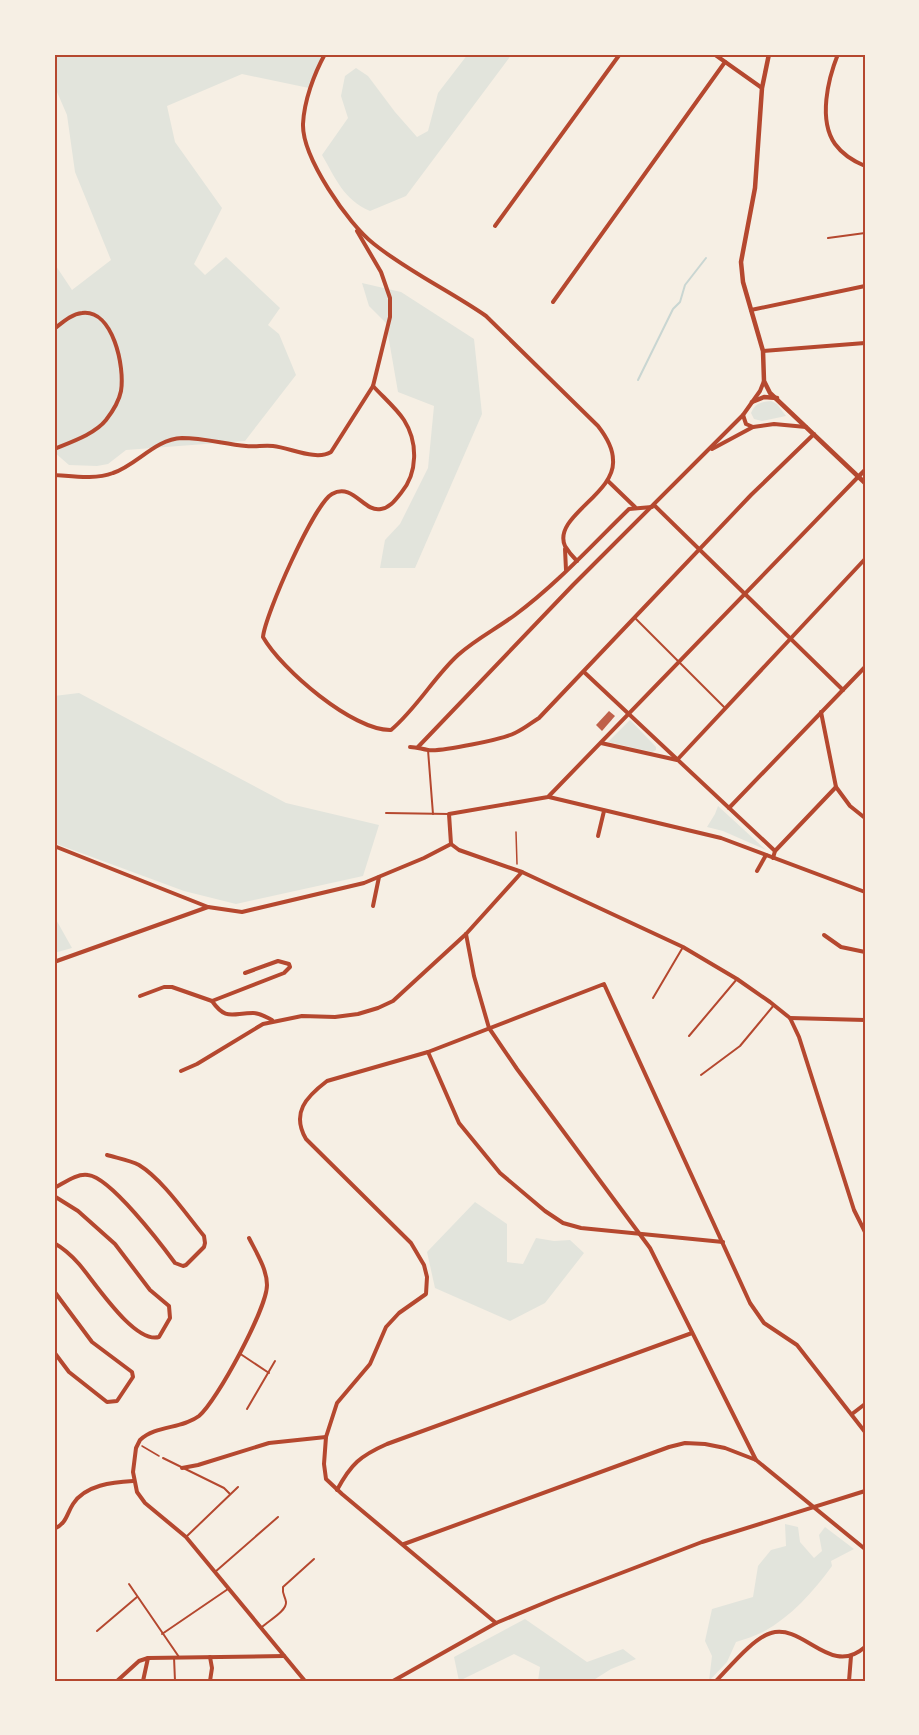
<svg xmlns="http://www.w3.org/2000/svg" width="919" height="1735" font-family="Jost,sans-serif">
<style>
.green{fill:#e2e4dc}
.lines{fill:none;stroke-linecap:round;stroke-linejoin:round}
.stream{stroke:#c9d6d2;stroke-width:2}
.building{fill:#bf614a}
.path{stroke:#b5482f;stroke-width:1.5}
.service{stroke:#b5482f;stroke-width:2}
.minor{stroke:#b5482f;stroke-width:4}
.tertiary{stroke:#b5482f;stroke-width:4.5}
.neatline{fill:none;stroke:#b5482f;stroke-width:2}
</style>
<rect width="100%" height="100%" fill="#f6efe4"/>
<g class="green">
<polygon points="54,54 323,54 309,88 242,74 167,106 175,142 222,208 194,264 205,275 226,257 280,308 268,325 279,334 296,375 245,441 126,450 108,464 97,466 69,465 54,452 54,263 72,290 111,260 75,172 67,115 54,85"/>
<path d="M 468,54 L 512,54 L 406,196 L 370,211 C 343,199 336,179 322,155 L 348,118 L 341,96 L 345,76 L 356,68 L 368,76 L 395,112 L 417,137 L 428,131 L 438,93 Z"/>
<polygon points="362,283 401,292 474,339 482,414 415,568 380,568 385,540 400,524 428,468 434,406 398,392 386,323 369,306"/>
<path d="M 771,401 L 777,404 L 786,416 L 762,421 L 754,419 L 751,413 C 755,403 761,402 771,401 Z"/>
<polygon points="79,693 286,803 379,825 363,876 236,904 184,891 54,843 54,696"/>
<polygon points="630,720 656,747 656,750 652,752 608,742"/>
<polygon points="718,806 766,850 723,831 707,827 715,814"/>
<polygon points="54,916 72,948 54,953"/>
<polygon points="475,1202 507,1224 507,1262 523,1264 536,1238 554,1241 570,1240 584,1253 545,1303 510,1321 435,1288 427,1252"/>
<path d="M 785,1524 L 798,1527 L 800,1542 L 814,1558 L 822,1551 L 819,1535 L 825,1527 L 854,1549 L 831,1561 L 832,1566 C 813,1592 792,1616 763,1632 C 755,1636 745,1639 736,1642 L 727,1662 L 709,1681 L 712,1656 L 705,1641 L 712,1609 L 753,1597 L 758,1566 L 771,1550 L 786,1546 Z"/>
<polygon points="525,1619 587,1662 623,1649 636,1659 611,1669 592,1681 538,1681 540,1667 514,1654 459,1681 454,1657"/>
</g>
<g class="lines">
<polyline class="stream" points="638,380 673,309 680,302 685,285 706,258"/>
</g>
<polygon class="building" points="609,711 615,716 602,731 596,725"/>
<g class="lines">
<g class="path">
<polyline points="516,832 517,864"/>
<polyline points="142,1446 159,1456"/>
</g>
<g class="service">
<polyline points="828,238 865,233"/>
<polyline points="636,619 725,708"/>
<polyline points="428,750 433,814"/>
<polyline points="386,813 449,814"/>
<polyline points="653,998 683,947"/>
<polyline points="689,1036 737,979"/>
<polyline points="701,1075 740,1046 774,1005"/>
<polyline points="239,1353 269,1373"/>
<polyline points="247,1409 275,1361"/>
<polyline points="163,1458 224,1488 230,1494"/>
<polyline points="186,1537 238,1487"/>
<polyline points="215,1572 278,1517"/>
<polyline points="129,1584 179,1657"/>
<path d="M 262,1627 C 268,1621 287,1611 286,1602 C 285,1596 282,1594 283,1587 L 314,1559"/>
<polyline points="97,1631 137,1597"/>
<polyline points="162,1634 228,1589"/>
<polyline points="174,1657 175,1681"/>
</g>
<g class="minor">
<path d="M 325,54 C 314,74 304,101 303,124 C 302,157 348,224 374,244 C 409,272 450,291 486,316 L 598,426 C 605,435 613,448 613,460 C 616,494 552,517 565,546 C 568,551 573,557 577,561"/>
<polyline points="714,54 762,88"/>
<path d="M 838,54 C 828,79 818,120 835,144 C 843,155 853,161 865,166"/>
<polyline points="495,226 620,54"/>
<polyline points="553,302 725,62"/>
<polyline points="751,310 865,286"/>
<path d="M 54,329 C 62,323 71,314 82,313 C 113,309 125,367 121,391 C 119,401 113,411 106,420 C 95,434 71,442 54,449"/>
<polyline points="763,351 865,343"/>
<path d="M 373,386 C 383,397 396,408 404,420 C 418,442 418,473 401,493 C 396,499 390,508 381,509 C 364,513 353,482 332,494 C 314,504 265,615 263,637 C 281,669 353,731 391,730 C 417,708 434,677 458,655 C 476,639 496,629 515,615 C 557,584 592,545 629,509 L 652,507"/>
<polyline points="743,415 746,424 753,427"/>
<polyline points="712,449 753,427 774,424 806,427"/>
<path d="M 54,475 C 72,476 95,480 113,473 C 137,465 155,439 182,438 C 204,438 224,444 246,446 C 255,447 264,445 273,446 C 291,448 316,461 331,452 L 373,386 L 390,317 L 390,298 L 381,272 L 357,231"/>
<polyline points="608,481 635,507"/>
<polyline points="654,505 843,690"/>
<polyline points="565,549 566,570"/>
<polyline points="584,672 775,851"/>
<polyline points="821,712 836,787 850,806 865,818"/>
<polyline points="601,743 677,760 865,559"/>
<path d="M 410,747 C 417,747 421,749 428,750 C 441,752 503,739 515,733 C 524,729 531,723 539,718 L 751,495 L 814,434"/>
<polyline points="418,747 573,585 743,415 760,391 764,381"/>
<polyline points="549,797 721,838 865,892"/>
<polyline points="729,808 865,667"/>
<polyline points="598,836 604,811"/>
<polyline points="451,844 449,814 548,797 858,477"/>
<polyline points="54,846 208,907 242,912 364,883 424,858 451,844 459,850 522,872 683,947 737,979 770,1002 790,1018 799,1037 854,1210 865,1232"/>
<polyline points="773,858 775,851 836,787"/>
<polyline points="757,871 766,855"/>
<polyline points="373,906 379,877"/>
<polyline points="466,934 474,976 489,1028 517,1069 650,1248 756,1460"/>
<polyline points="824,935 841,947 865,952"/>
<polyline points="54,962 208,907"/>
<path d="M 245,973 L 278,961 L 289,964 L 290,967 L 284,973 L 212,1001 C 226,1021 232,1013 253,1013 C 260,1013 266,1017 272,1020"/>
<polyline points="140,996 164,987 172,987 212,1001"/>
<polyline points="790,1018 865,1020"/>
<polyline points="428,1052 459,1123 500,1173 545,1211 563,1223 581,1228 723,1242"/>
<polyline points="181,1071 197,1064 263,1024 302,1016 335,1017 358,1014 378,1008 393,1001 466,934 522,872"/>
<path d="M 54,1188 C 64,1183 77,1173 88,1175 C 110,1177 161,1244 175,1263 L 183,1266 L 186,1265 L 204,1247 L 205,1243 L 204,1236 C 186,1214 162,1179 139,1165 C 130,1160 117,1158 107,1155"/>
<path d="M 54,1196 L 78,1211 L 115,1244 L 150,1290 L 169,1306 L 170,1318 L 159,1337 C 134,1344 94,1281 79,1264 C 72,1256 63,1248 54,1243"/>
<path d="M 249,1238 C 256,1252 267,1269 267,1285 C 267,1308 217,1401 199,1416 C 182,1429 156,1425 140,1440 L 136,1448 L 133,1472 L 137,1492 L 145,1503 L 186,1537 L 305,1681"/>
<polyline points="54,1291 92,1342 132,1372 133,1377 117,1401 107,1402 69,1372 54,1352"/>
<polyline points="852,1414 865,1404"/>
<polyline points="182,1468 198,1465 269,1443 326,1437"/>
<path d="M 337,1490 C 351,1464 360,1456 387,1444 L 692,1333"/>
<path d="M 54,1529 C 67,1523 66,1515 73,1504 C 85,1485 113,1482 133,1481"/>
<polyline points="404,1544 669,1447 685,1443 705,1444 725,1448 756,1460 865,1549"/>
<path d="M 496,1623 L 342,1494 L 326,1479 L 324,1464 L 326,1437 L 337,1403 L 370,1364 L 386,1327 L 399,1313 L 426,1294 L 427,1277 L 424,1265 L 411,1243 L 306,1139 C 291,1113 306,1097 327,1081 L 428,1052 L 604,984 L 750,1303 L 764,1323 L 797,1345 L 865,1432"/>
<polyline points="117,1681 139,1661 148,1658 284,1656"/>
<polyline points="143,1681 148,1658"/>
<polyline points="210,1681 212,1668 210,1657"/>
<polyline points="393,1681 496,1623 556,1598 702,1542 865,1491"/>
<path d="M 716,1681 C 729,1668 753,1638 771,1633 C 804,1623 830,1678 865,1647"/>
<polyline points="849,1681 851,1656"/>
</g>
<g class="tertiary">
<polyline points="769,54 762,88 755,188 741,262 743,282 763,351 764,381 770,393 865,483"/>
<polyline points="752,402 764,397 777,398"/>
<polyline points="858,477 865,470"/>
</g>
</g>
<rect width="919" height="1735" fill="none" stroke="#f6efe4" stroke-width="111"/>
<rect x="56" y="56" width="808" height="1624" class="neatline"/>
</svg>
